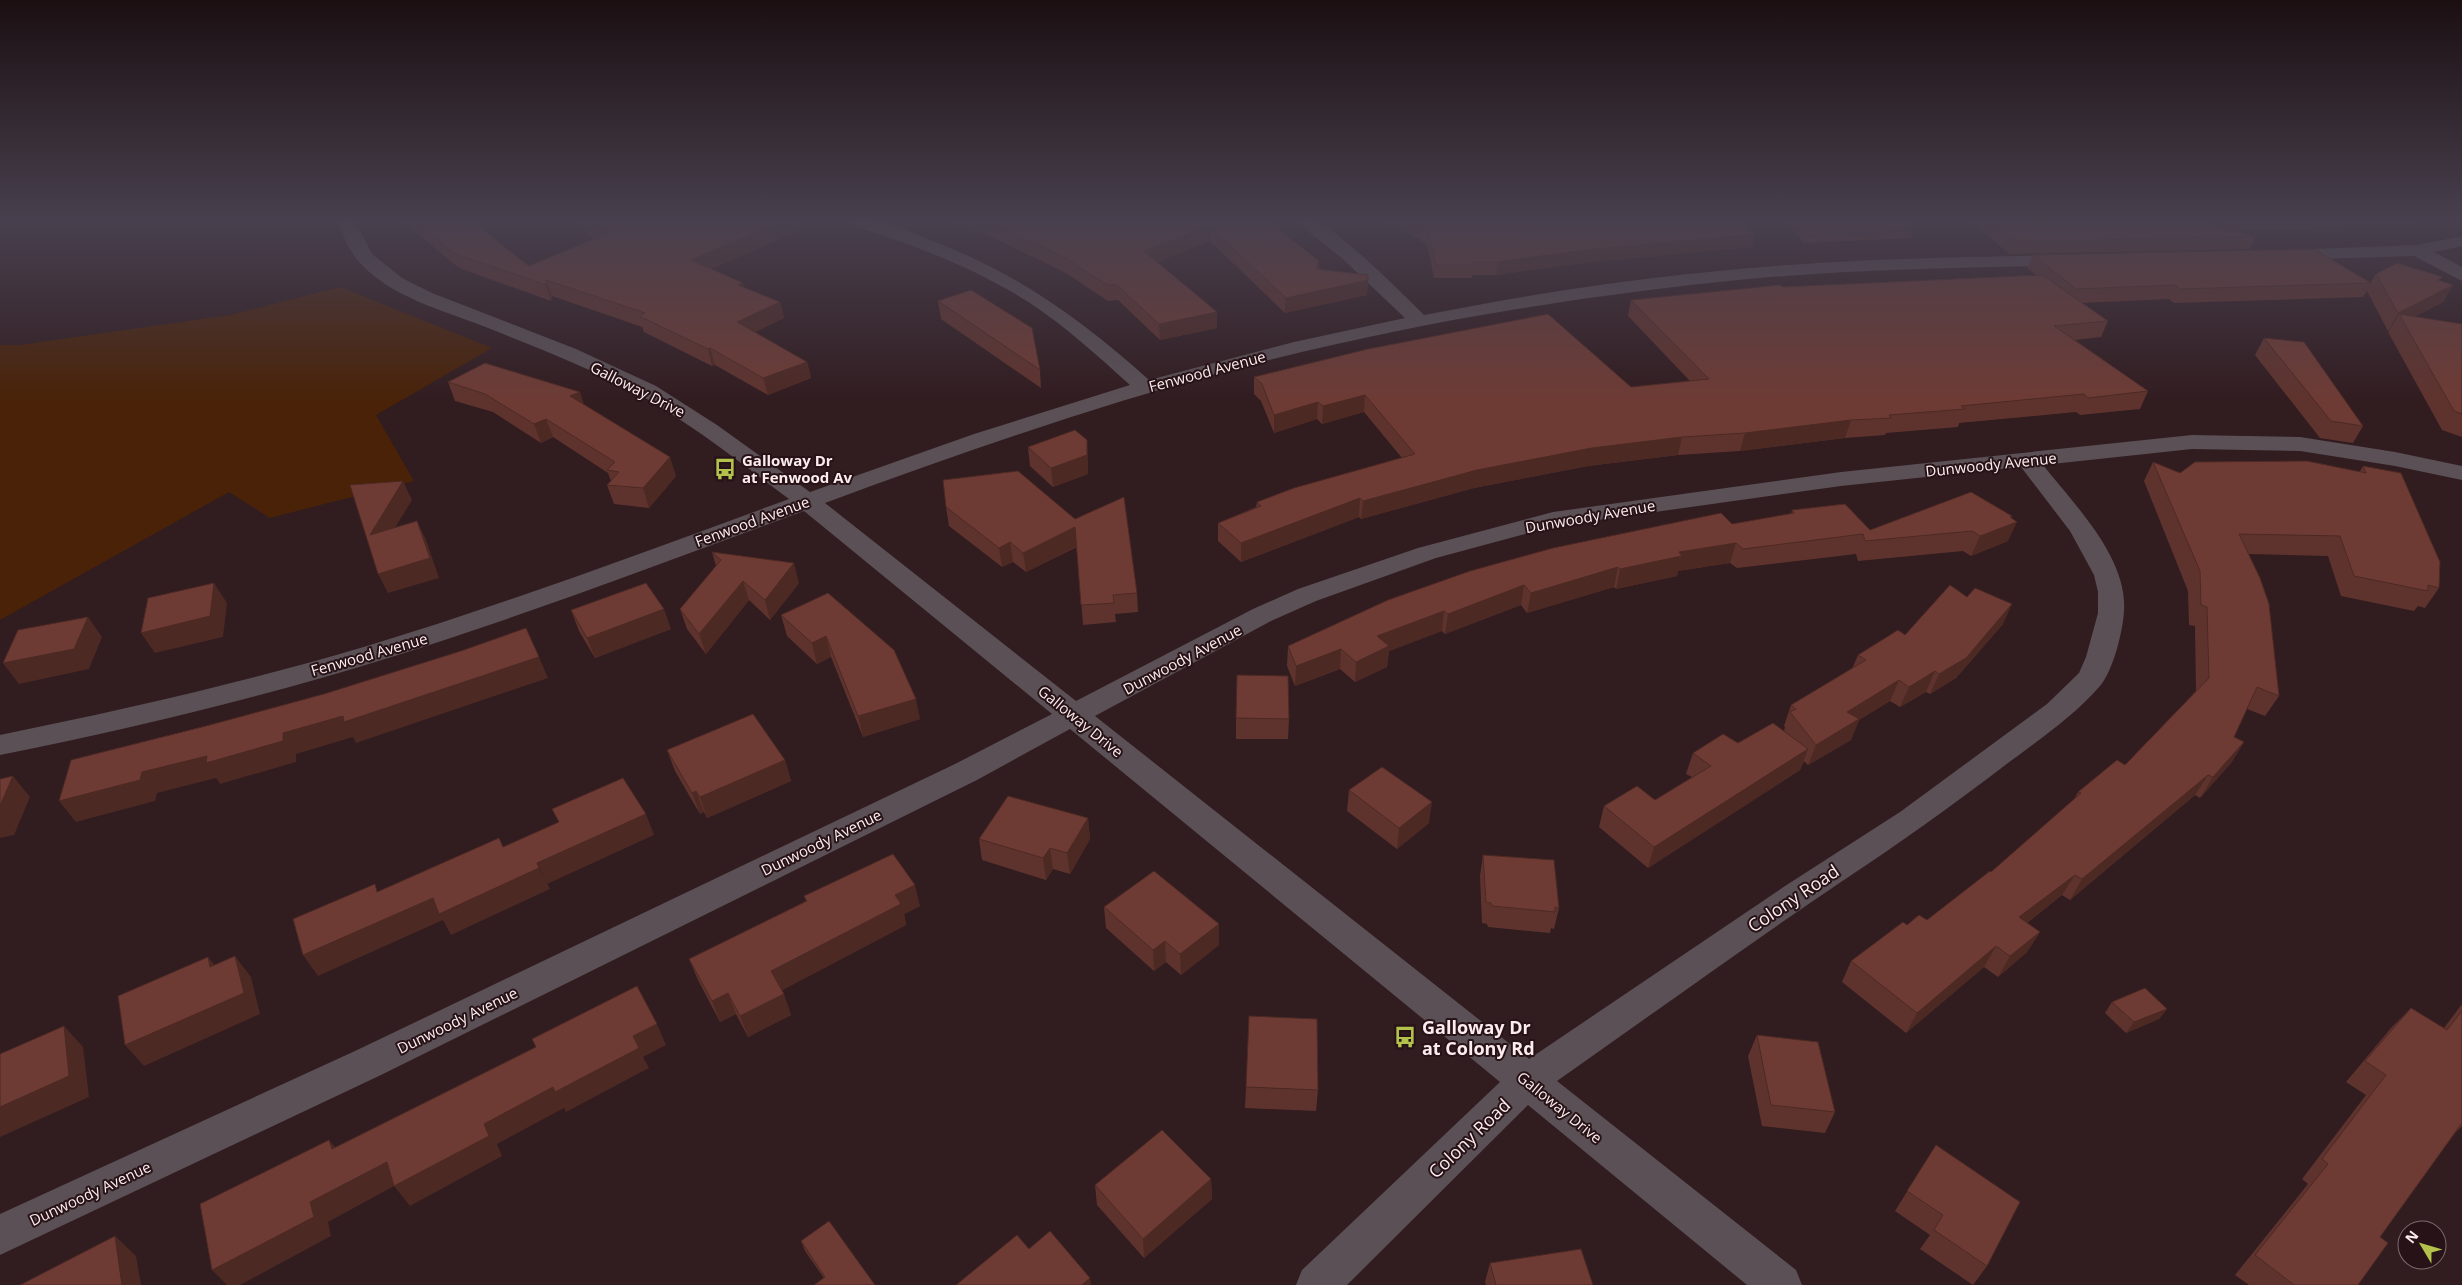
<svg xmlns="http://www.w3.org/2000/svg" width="2462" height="1285" font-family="'Open Sans',sans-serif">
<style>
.green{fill:#492208}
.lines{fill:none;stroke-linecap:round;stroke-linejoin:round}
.minor{fill:#5a5055;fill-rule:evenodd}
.wall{fill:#5f332d}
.shaded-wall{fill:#4d2924}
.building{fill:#6e3b34;stroke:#4d2924}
.labels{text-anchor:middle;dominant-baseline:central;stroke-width:4;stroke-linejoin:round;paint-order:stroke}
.street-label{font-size:15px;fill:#fcecee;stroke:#271317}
.poi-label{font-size:15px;font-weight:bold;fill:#fcecee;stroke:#271317;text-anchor:start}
.near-street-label{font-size:18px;fill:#fcecee;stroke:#271317}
.near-poi-label{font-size:18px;font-weight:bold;fill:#fcecee;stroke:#271317;text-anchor:start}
</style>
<rect width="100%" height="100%" fill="#311c20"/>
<polygon class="green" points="340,287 492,348 376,415 414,481 270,518 229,492 0,620 0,345 20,345 230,315"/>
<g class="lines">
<g class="minor">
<path d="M 338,222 L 356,222 L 372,254 L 402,278 L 432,293 L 576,349 L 656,386 L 717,425 L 810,492 L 974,434 L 1130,385 C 1098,356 1066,327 1030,303 C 975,268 915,245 853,226 L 851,222 C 859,222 869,221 877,222 C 896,224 917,235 935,242 C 1017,273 1084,321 1149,380 L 1294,342 L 1405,318 L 1344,260 L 1297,222 C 1303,222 1310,221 1316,222 C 1335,226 1406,297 1424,315 C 1544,291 1666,274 1788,265 C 1881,258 1975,257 2068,255 L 2074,256 L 2077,260 L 2074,264 L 2068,265 C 1961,268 1855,269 1748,279 C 1572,296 1397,326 1226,371 C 1090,408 957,454 825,503 L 1076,701 L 1253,609 L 1298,589 L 1418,548 L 1553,512 L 1841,472 L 2192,435 L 2300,437 L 2395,452 L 2462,466 L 2462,480 L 2395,466 L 2300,451 L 2192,449 L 2043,465 C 2074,504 2128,558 2124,611 C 2123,631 2113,671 2100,686 C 2074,716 2040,739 2008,763 C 1953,805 1896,846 1838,884 C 1743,948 1651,1015 1557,1081 L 1796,1270 L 1802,1285 L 1747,1285 L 1528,1105 L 1347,1285 L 1296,1285 L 1302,1270 L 1500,1082 L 1070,729 L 977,780 L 381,1075 L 0,1255 L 0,1214 L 355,1051 L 955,764 L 1052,714 L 804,511 C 665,562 527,615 385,659 C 259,698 130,729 0,755 L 0,735 C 123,710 246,682 367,646 C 509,603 649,550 789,499 C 741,463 693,425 640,395 C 590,368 536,347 483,326 C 442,310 394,298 362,265 C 350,253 344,238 338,222 ZM 2021,467 L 2070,531 L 2094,575 L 2098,592 L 2098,613 L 2086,657 L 2079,673 L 2047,704 L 1900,812 L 1785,886 L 1529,1059 L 1095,716 L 1271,621 L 1316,601 L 1436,558 L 1555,526 L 1841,486 Z"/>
<polygon points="2462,236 2462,246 2434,252 2462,267 2462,281 2414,256 2286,260 2280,259 2277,255 2280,251 2286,250 2417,245"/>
</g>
</g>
<g class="wall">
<polygon points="406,222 473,222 529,266 595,239 588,236 583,222 796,222 798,231 711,269 744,288 780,302 784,318 755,332 807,362 811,378 768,395 715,365 712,366 644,332 642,327 552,296 551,301 459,268 407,225"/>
<polygon points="952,222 1270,222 1319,261 1319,269 1368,280 1367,295 1285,313 1210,241 1157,262 1217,328 1160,340 1118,300 1108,301 1066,273 990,236"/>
<polygon points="1388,222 1742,222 1755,234 1752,247 1582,263 1496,275 1472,275 1472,278 1434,278 1427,244"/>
<polygon points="1788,222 1905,222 1914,230 1911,238 1803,243"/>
<polygon points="1971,222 2208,222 2208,225 2229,230 2229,222 2411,222 2409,226 2231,231 2256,236 2250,249 2010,254"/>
<polygon points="2033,255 2370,283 2376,274 2441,281 2453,285 2443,302 2414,317 2462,324 2462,437 2442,430 2388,332 2390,330 2388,331 2367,291 2363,297 2174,303 2169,299 2082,303 2108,321 2101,337 2075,340 2148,391 2140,409 2080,415 2076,412 1959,423 1958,427 1886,433 1885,435 1845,438 1740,451 1678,455 1588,466 1474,488 1361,519 1359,517 1241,562 1218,541 1218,523 1256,507 1257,502 1402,458 1364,412 1322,424 1317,419 1274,433 1261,401 1254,394 1254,377 1631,387 1690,381 1628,316 1631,300 1783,287 2036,275 2027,268"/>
<polygon points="938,301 1040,370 1041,388 941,319"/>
<polygon points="2264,338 2363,426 2353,443 2320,438 2255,355"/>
<polygon points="448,382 584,405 676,476 649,508 614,504 607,485 611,481 608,473 553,437 541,443 493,412 455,401"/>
<polygon points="1028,447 1088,459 1088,474 1053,487 1030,466"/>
<polygon points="2153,462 2180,473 2360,471 2363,466 2439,588 2425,608 2418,606 2414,611 2341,596 2328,556 2249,554 2279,696 2265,716 2247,709 2234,737 2244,742 2231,763 2200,798 2195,795 2070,900 2062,895 2027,923 2040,932 2027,952 1998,977 1984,967 1906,1033 1842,982 1851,961 1907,925 1927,920 1991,872 2074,800 2078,792 2125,765 2196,691 2195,626 2189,625 2188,591 2144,481"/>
<polygon points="1018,471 1137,593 1138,612 1115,614 1116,622 1083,625 1077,547 1026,572 1013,562 1002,567 949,526 946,507"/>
<polygon points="1792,510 1870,530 2012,516 2008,541 1971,556 1963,551 1858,561 1856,554 1737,568 1730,563 1678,571 1677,576 1616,589 1614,587 1527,613 1521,605 1445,634 1442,631 1389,651 1387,667 1355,682 1340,669 1295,686 1287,666 1288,646 1732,524 1791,514"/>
<polygon points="712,552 799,583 770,620 749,600 706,654 687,629 680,609 716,566"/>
<polygon points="571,610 671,629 595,658 579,631"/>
<polygon points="781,615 894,650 920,719 863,737 831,657 817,664 787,636"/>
<polygon points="2003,624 1956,678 1930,694 1926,692 1900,707 1890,701 1859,720 1851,740 1808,765 1804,761 1800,770 1648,868 1599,827 1604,806 1655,800 1692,777 1686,774 1693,753 1738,743 1784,731 1785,727 1784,726 1791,705 1852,669 1858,655 1905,635"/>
<polygon points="1236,718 1289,719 1288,739 1236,739"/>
<polygon points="667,750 785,760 791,781 707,818 704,812 700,814 675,771"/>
<polygon points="1349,790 1429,823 1397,849 1347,811"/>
<polygon points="1088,818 1090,839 1070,874 1053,869 1046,880 982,860 979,839"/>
<polygon points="1483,855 1559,908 1554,929 1551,928 1550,933 1488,927 1487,924 1482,923 1480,876"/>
<polygon points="804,896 920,906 904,914 906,925 782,990 791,1015 748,1037 736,1014 720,1022 698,980 689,959 806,901"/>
<polygon points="1104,907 1219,945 1181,975 1166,962 1154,971 1106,928"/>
<polygon points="2112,1002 2167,1009 2159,1019 2126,1033 2105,1013"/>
<polygon points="2462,1004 2462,1126 2456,1132 2380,1237 2358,1285 2249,1285 2235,1275 2308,1184 2302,1179 2366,1095 2346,1082 2391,1028 2411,1008 2444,1028"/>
<polygon points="1757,1035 1835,1112 1825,1133 1762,1126 1748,1056"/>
<polygon points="1246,1087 1318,1090 1316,1111 1245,1108"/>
<polygon points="1936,1145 1987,1266 1973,1285 1920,1249 1930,1235 1895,1211"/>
<polygon points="1211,1179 1212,1199 1144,1258 1097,1205 1095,1185"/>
<polygon points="801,1241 875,1285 824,1278 805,1251"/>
<polygon points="1490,1263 1593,1285 1486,1285 1485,1282"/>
</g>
<g class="shaded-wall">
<polygon points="779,222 796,222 798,231 695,276 691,260"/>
<polygon points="1209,226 1210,241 1145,266 1144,251"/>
<polygon points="1755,234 1752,247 1582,263 1496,275 1498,262 1584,250"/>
<polygon points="546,280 552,296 551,301 546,285"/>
<polygon points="1368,280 1367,295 1285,313 1286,298"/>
<polygon points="743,283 747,299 738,285"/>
<polygon points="2453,285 2443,302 2404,322 2399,314 2390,330 2388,331 2398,313"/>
<polygon points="780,302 784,318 741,338 737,322"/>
<polygon points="1217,312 1217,328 1160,340 1159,324"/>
<polygon points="710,348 715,365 712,366 708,349"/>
<polygon points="807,362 811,378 768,395 763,378"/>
<polygon points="580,392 586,410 570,396"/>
<polygon points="1365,395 1364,412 1322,424 1323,406"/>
<polygon points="1318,402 1317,419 1274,433 1274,415"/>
<polygon points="546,419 553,437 541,443 534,424"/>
<polygon points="1851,420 1845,438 1740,451 1745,433"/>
<polygon points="1682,437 1678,455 1588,466 1474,488 1361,519 1363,501 1477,470 1592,448"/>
<polygon points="1087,440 1088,459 1088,474 1053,487 1051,468"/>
<polygon points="670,457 676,476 649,508 643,488"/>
<polygon points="403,481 412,500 379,554 370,535"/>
<polygon points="1360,498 1359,517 1241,562 1241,543"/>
<polygon points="2012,516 2009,525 2017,522 2008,541 1971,556 1980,536"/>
<polygon points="417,521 426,540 439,578 388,593 378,574"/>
<polygon points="1075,527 1077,546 1026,572 1023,553"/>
<polygon points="1010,542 1013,562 1002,567 999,548"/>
<polygon points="1736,543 1730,563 1678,571 1677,576 1616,589 1620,569 1679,552"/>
<polygon points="794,563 799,583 770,620 765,600"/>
<polygon points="1618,567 1614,587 1527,613 1531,593"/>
<polygon points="743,581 749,600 706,654 699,634"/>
<polygon points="214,583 227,603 223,637 155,653 141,633"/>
<polygon points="1524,585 1521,605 1445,634 1448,614"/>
<polygon points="2012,604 2003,624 1956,678 1930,694 1939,674"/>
<polygon points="664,609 671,629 595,658 587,638"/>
<polygon points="1444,611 1442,631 1389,651 1387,667 1355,682 1356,662 1377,636"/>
<polygon points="88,617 102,637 89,669 19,684 3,663"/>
<polygon points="826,636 831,657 817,664 812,643"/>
<polygon points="1341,649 1340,669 1295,686 1296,666"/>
<polygon points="539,657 548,678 356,743 353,737 296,754 296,762 220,784 216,778 157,793 155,801 76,822 59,801 142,772 283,733"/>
<polygon points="1935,671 1926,692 1900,707 1909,687"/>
<polygon points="1899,680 1890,701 1859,720 1851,740 1808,765 1816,745 1847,712"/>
<polygon points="916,699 920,719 863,737 858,716"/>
<polygon points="2244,742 2231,763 2200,798 2213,777"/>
<polygon points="1808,749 1800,770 1648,868 1654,847"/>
<polygon points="785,760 791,781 707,818 700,797"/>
<polygon points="2208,775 2195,795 2070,900 2082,879"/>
<polygon points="13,776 30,797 14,835 0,838 0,806"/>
<polygon points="696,791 704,812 700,814 692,793"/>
<polygon points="1432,802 1429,823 1397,849 1399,828"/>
<polygon points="646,814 654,835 547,884 537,863"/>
<polygon points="1088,818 1090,839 1070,874 1067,853"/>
<polygon points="1050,848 1053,869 1046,880 1043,858"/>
<polygon points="539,868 550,889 451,935 443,920 318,976 303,955 433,898"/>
<polygon points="2075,875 2062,895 2007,938 2019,917"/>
<polygon points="915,885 920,906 904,914 906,925 779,992 771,971 895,895"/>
<polygon points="1219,924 1219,945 1181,975 1180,954"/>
<polygon points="2040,932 2027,952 1998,977 2010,956"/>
<polygon points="1165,941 1166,962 1154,971 1153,950"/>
<polygon points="1996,946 1984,967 1906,1033 1917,1013"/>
<polygon points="235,956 251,977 260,1014 144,1066 125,1045"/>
<polygon points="208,957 225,978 210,967"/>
<polygon points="728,993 736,1014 720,1022 712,1001"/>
<polygon points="784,994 791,1015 748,1037 740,1016"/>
<polygon points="2167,1009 2159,1019 2126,1033 2134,1022"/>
<polygon points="657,1024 666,1045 643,1057 649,1068 566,1112 564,1108 497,1144 502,1156 410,1206 394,1186 328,1222 331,1236 240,1285 227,1285 212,1270 310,1202 387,1162 484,1124 633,1036"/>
<polygon points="64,1026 83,1047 89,1097 0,1137 0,1107"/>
<polygon points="329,1140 346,1160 332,1149"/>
<polygon points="1211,1179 1212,1199 1144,1258 1143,1239"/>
<polygon points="115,1236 136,1256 141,1285 122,1285"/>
<polygon points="1090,1278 1091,1285 1082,1285"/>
</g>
<g class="building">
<polygon points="417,222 473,222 529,266 613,231 587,222 779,222 691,260 743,283 738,285 780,302 737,322 807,362 763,378 710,348 708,349 639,316 645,313 546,280 546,285 453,253"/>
<polygon points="991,222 1270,222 1319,261 1316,269 1368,275 1368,280 1286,298 1209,226 1144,251 1217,312 1159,324 1117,285 1107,285 1065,258"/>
<polygon points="1412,222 1742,222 1755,234 1584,250 1498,262 1473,262 1473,265 1436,265 1428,231"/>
<polygon points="1797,222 1905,222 1914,230 1806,235"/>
<polygon points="1990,222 2208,222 2208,225 2256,236 2015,242"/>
<polygon points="2314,249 2371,283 2180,289 2176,285 2076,289 2033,255"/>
<polygon points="2397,263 2443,277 2438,280 2453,285 2398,313 2376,274"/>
<polygon points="2042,275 2108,321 2054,326 2148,391 2088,398 2084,394 1961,406 1965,409 1889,415 1891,418 1851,420 1745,433 1682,437 1592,448 1477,470 1363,501 1360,498 1241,543 1218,523 1261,506 1257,502 1294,488 1415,454 1365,395 1323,406 1318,402 1274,415 1262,384 1254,377 1368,349 1548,314 1631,387 1709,379 1631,300 1780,285 1783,287"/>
<polygon points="971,290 1032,328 1040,370 938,301"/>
<polygon points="2399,314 2462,324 2462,414 2454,411"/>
<polygon points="2264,338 2304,342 2363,426 2331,421"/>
<polygon points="485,363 580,392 570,396 670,457 643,488 607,485 619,472 607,470 615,462 546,419 534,424 485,394 448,382"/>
<polygon points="1075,430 1087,440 1087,455 1051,468 1028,447"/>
<polygon points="2307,461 2366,473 2363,466 2401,473 2440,562 2439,588 2428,585 2428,591 2354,576 2340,536 2239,534 2260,578 2269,604 2279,696 2257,687 2234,737 2244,742 2213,777 2208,775 2082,879 2075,875 2019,917 2040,932 2010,956 1996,946 1917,1013 1851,961 1903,922 1907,925 1919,915 1927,920 1990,871 1991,872 2081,793 2078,792 2117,760 2125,765 2209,678 2207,607 2201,605 2200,571 2153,462 2180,473 2195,462"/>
<polygon points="1018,471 1075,519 1124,497 1137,593 1113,595 1114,603 1081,605 1075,527 1023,553 1010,542 999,548 946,507 943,480"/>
<polygon points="403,481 370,535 417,521 430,558 378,574 350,485"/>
<polygon points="1971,492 2012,516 2010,517 2017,522 1980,536 1972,531 1865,541 1863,534 1743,549 1736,543 1679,552 1682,556 1620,569 1618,567 1531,593 1524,585 1448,614 1444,611 1377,636 1389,646 1356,662 1341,649 1296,666 1288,646 1388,600 1470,571 1553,548 1721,513 1732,524 1794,513 1792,510 1845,504 1870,530"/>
<polygon points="712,552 794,563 765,600 743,581 699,634 680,609 721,560"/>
<polygon points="214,583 210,616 141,633 148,598"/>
<polygon points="646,583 664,609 587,638 571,610"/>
<polygon points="1950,585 1967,597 1975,588 2012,604 1966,658 1939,674 1935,671 1909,687 1899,680 1847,712 1859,719 1816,745 1790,712 1796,709 1791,705 1866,660 1858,655 1898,630 1905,635"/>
<polygon points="828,593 894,650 916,699 858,716 826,636 812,643 781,615"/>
<polygon points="88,617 74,649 3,663 18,630"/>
<polygon points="526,628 539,657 344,722 343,716 283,733 283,741 206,763 207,756 142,772 140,780 59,801 71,760 206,726 324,694 461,651"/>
<polygon points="1237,675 1288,676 1289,719 1236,718"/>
<polygon points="753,714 785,760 700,797 696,791 692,793 667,750"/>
<polygon points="1773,723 1808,749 1654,847 1604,806 1637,786 1655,800 1711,766 1693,753 1723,734 1738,743"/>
<polygon points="1382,767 1432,802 1399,828 1349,790"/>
<polygon points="13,776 0,806 0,779"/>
<polygon points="623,778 646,814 537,863 539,868 439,914 433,898 303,955 293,919 375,884 377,892 499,838 503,847 559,822 552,809"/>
<polygon points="1008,796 1088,818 1067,853 1050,848 1043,858 979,839"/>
<polygon points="893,854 915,885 895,895 901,904 771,971 784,994 740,1016 728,993 712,1001 689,959 807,901 804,896"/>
<polygon points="1483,855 1554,860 1559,908 1555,907 1555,912 1492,906 1491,903 1486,902"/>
<polygon points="1154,871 1219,924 1180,954 1165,941 1153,950 1104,907"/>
<polygon points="235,956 244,993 125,1045 118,996 208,957 210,967"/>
<polygon points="637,986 657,1024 633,1036 639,1048 555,1092 553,1087 484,1124 489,1136 394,1186 387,1162 310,1202 314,1217 212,1270 200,1204 329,1140 332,1149 536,1047 532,1039"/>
<polygon points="2145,988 2167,1009 2134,1022 2112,1002"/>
<polygon points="2411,1008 2447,1030 2462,1011 2462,1124 2461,1124 2380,1237 2388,1243 2358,1285 2294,1285 2255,1255 2328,1164 2322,1159 2386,1075 2365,1061"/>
<polygon points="1249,1016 1317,1019 1318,1090 1246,1087"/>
<polygon points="64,1026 69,1076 0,1107 0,1054"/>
<polygon points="1757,1035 1818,1042 1835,1112 1771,1105"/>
<polygon points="1162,1130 1211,1179 1143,1239 1095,1185"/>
<polygon points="1936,1145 2020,1202 1987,1266 1934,1230 1943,1215 1907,1191"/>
<polygon points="829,1221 875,1285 814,1285 825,1277 801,1241"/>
<polygon points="1050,1231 1090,1278 1082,1285 956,1285 1017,1235 1029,1249"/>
<polygon points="115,1236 122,1285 20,1285"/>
<polygon points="1581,1249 1593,1285 1496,1285 1490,1263"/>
</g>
<linearGradient id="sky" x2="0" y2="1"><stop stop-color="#1b0f12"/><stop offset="0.55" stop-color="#48404e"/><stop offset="1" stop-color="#48404e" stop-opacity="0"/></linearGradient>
<rect width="2462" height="402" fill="url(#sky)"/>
<defs>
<g id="bus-bare" transform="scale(1.725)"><path d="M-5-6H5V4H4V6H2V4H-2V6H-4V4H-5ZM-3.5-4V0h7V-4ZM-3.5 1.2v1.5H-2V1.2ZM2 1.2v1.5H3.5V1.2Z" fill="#b3c24b" stroke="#271317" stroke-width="2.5" paint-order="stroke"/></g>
</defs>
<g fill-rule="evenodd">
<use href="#bus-bare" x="725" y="469"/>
<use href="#bus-bare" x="1405" y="1037"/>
</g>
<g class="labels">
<g class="street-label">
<text transform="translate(1207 371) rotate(-15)">Fenwood Avenue</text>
<text transform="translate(638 389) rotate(27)">Galloway Drive</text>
<text transform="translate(1991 464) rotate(-6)">Dunwoody Avenue</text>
<text transform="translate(1590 516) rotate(-10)">Dunwoody Avenue</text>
<text transform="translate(752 521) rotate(-20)">Fenwood Avenue</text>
<text transform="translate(369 654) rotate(-16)">Fenwood Avenue</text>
<text transform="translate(1182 659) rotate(-28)">Dunwoody Avenue</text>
<text transform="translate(1081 721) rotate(39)">Galloway Drive</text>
<text transform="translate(821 842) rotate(-26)">Dunwoody Avenue</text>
<text transform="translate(457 1020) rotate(-26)">Dunwoody Avenue</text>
<text transform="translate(1560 1107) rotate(39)">Galloway Drive</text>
<text transform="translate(90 1193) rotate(-25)">Dunwoody Avenue</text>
</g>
<g class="poi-label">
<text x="742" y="460">Galloway Dr<tspan x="742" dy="17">at Fenwood Av</tspan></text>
</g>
<g class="near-street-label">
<text transform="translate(1793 898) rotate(-34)">Colony Road</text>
<text transform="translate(1469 1138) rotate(-44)">Colony Road</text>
</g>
<g class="near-poi-label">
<text x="1422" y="1027">Galloway Dr<tspan x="1422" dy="21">at Colony Rd</tspan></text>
</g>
</g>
<g transform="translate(2422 1245) rotate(308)"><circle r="24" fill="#271317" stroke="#7c6a6d"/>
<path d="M0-4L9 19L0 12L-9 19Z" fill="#b3c24b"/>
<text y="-8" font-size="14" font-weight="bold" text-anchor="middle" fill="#fcecee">N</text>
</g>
</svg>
